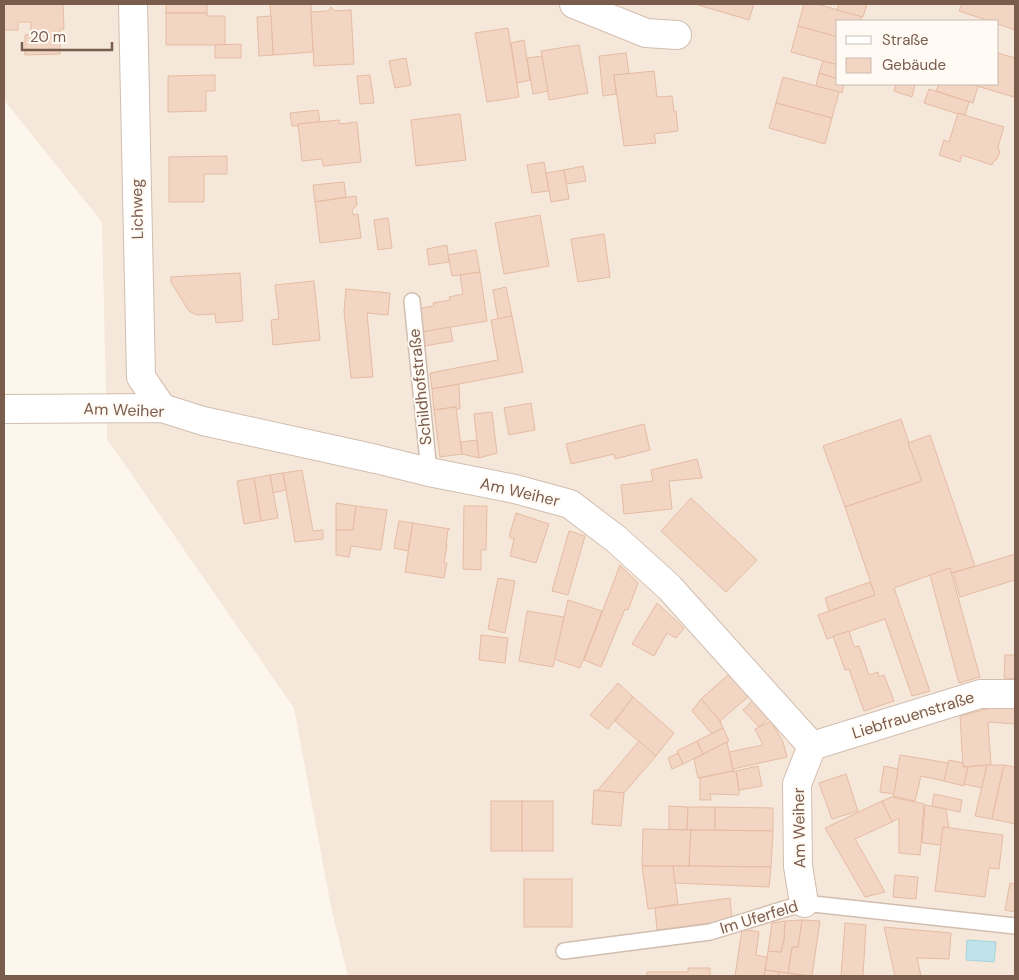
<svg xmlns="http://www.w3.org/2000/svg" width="1019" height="980" font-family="'DM Sans',sans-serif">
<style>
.residential{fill:#f5e8da;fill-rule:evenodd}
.water{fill:#bfe3e8;stroke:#a5d3da}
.building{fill:#f3d5c3;stroke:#e6bba3}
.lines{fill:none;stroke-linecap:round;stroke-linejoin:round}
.lane-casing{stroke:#d1beb0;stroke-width:18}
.street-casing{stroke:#d1beb0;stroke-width:30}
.lane{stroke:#fff;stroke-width:15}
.street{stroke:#fff;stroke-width:28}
.labels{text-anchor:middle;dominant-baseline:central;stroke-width:4;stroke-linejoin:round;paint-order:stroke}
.street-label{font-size:16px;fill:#7a5c4d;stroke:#fffaf3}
</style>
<rect width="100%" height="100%" fill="#fdf6ec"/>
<path class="residential" d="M 4,4 L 1015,4 L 1015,976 L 348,976 L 331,907 L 294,708 L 107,439 L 102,222 L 4,100 ZM 838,21 L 998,21 L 998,84 L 838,84 Z"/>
<polygon class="water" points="967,940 996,942 994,962 966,960"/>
<g class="building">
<polygon points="4,4 63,4 64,29 60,29 60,54 25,55 25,35 31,34 31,22 18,22 18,30 4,30"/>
<rect x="166" y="4" width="41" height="9"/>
<polygon points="270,4 311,4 313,52 273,55"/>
<polygon points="695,4 754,4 749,20"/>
<polygon points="804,4 816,4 861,16 860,21 838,21 838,37 798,26"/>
<polygon points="839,4 867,4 863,17 837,10"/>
<polygon points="962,4 1015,4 1015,30 998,24 998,21 989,21 959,11"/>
<polygon points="331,7 335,11 351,10 354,64 314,66 311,12 328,11"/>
<polygon points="166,13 207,13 207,16 225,16 225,45 166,45"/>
<polygon points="271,16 273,55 259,56 257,17"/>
<polygon points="798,26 838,37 838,65 791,52"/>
<polygon points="508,28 519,97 487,102 475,33"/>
<polygon points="524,40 530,80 517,83 511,43"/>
<polygon points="241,44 241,58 215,58 215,45"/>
<polygon points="579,45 588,93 549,100 541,51"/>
<polygon points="626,53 629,74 614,75 616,94 603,96 599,56"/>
<polygon points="998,53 1015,58 1015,92 1014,97 970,84 998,84"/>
<polygon points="542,56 548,91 533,94 527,58"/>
<polygon points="406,58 411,85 395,88 389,61"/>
<polygon points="823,61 838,65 838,79 819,73"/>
<polygon points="654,71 657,97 672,96 674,111 676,111 678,131 654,134 656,143 624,146 614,75"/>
<polygon points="819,73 838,79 838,84 844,84 842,93 816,86"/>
<polygon points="215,75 215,91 206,91 206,111 168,112 168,76"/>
<polygon points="370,75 374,103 360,104 357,76"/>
<polygon points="783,77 839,92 832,118 776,103"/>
<polygon points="896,84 910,84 915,85 912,97 894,91"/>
<polygon points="939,84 970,84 978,86 973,103 936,91"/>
<polygon points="929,89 969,102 965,115 958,113 958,114 924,103"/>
<polygon points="776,103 832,118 825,144 769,128"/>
<polygon points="318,110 320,122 298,124 299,126 292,126 290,113"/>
<polygon points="958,113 1004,127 998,147 1000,152 997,159 993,162 992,165 962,155 960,162 939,155 944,140 949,142"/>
<polygon points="460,114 466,160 416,166 411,120"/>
<polygon points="339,120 340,124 357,122 361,162 323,166 322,159 302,161 298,124"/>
<polygon points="227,156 227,174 204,174 204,202 169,202 169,157"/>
<polygon points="544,162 549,191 532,193 527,165"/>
<polygon points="583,166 586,181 566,184 564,170"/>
<polygon points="564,170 569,199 551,202 546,173"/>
<polygon points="344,182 346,197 315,202 313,185"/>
<polygon points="356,196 357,205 352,210 353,215 358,214 361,238 320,243 315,202"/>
<polygon points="540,215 549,266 504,274 495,223"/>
<polygon points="388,218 392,248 378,250 374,220"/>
<polygon points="604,234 610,277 578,282 571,239"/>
<polygon points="447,245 449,262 429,265 427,249"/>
<polygon points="476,250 480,272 452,276 448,255"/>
<polygon points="480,272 487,321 422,332 419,311 422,310 422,308 434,306 433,303 450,300 449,297 463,294 460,275"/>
<polygon points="240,273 243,321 216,323 215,314 197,315 189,311 171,282 171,277"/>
<polygon points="314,281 320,340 273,345 271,320 279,319 275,285"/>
<polygon points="506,287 512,316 498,319 493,290"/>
<polygon points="346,289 390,293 388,315 367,313 373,377 351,378 344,311"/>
<polygon points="512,316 523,372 432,389 430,373 498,360 491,320"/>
<polygon points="450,327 453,341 425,346 422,332"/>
<polygon points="459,384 460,409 457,409 456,407 434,410 432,389"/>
<polygon points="531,403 535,430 509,435 504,408"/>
<polygon points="456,407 462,454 440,457 434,410"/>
<polygon points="492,412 497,453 479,458 474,414"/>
<polygon points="901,419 922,481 845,507 823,446"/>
<polygon points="644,424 650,450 615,459 614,454 571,464 566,444"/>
<polygon points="930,435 975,566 951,573 950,568 894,588 930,691 912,696 885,619 827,639 818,615 875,595 845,507 922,481 908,443"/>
<polygon points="477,440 479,458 462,454 461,442"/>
<polygon points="697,459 702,478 669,481 672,509 624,514 621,485 653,481 651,470"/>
<polygon points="302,470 313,531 323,530 323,539 295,542 283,473"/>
<polygon points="283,473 286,490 273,493 270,475"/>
<polygon points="270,475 278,518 261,521 254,478"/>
<polygon points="254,478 261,521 244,524 237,481"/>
<polygon points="691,498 757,560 726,592 661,531"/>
<polygon points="336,503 356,506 353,530 336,530"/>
<polygon points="356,506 387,510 381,550 351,546 349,557 336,555 336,530 353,530"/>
<polygon points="464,506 487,506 486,550 481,550 481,570 463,569"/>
<polygon points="516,513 549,524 536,563 510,556 514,539 509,537"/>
<polygon points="399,521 413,523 408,551 394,548"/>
<polygon points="413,523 450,529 448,529 446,545 447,545 444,563 447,563 444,578 405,572"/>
<polygon points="569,531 585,536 568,595 552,591"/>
<polygon points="1015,554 1015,580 960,597 953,573"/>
<polygon points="620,565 638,583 628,610 625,609 601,667 584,660"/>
<polygon points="950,568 980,677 959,683 930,575"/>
<polygon points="498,578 515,581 505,633 488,629"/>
<polygon points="870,582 875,595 829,611 825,598"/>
<polygon points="568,600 602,611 580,668 554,659"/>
<polygon points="657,603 684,628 676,638 667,633 654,656 632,644"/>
<polygon points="527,611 564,617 553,667 519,661"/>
<polygon points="849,631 854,647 859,646 869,675 878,672 879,677 884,675 894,701 864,711 849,669 845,670 833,636"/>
<polygon points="481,635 508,638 505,663 479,660"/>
<polygon points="1005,655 1015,655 1015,679 1004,678"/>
<polygon points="730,673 749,696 720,721 701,699"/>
<polygon points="618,683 633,697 608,729 590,715"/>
<polygon points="633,697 674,733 656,756 615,721"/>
<polygon points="701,699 720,721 723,728 712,734 692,711"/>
<polygon points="753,700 769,718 759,727 743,710"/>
<polygon points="997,706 1015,706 1015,724 988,722 991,765 963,767 960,716"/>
<polygon points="771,721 783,742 787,757 733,769 729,752 763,745 755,729"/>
<polygon points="723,728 729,741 703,754 697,741"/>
<polygon points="639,741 656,756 624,793 597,791"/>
<polygon points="697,741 703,754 683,764 677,751"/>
<polygon points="727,742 733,771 698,778 694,759"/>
<polygon points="678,753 683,764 672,769 668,758"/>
<polygon points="900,755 949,763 944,781 921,776 915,801 893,796"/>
<polygon points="949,760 963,763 963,767 968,767 964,786 944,781"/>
<polygon points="987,765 982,788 964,784 968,767"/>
<polygon points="987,765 1004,765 992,819 975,816"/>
<polygon points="1004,765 1015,767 1015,824 992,819"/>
<polygon points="758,766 762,786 739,790 736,771"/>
<polygon points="884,766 898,769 894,794 880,792"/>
<polygon points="733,771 736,771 739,790 739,795 710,794 711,800 700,800 700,778"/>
<polygon points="846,774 858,811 832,819 819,783"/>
<polygon points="594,790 624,793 621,826 592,824"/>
<polygon points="934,794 962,800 960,812 932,806"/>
<polygon points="892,797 924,804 920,855 899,853 899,818 892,822 882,801"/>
<rect x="491" y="801" width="31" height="50"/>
<rect x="522" y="801" width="31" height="50"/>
<polygon points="882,801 892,822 855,839 885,892 865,897 825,828"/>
<polygon points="925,805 946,809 949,828 943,827 941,845 922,843"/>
<polygon points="669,806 688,807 687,830 669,829"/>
<polygon points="688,807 715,807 715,830 687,830"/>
<polygon points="715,807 773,808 773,831 715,830"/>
<polygon points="943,827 1003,835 999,869 989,868 985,897 935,891"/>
<polygon points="643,829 691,830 689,866 642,866"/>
<polygon points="691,830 773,831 771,867 689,866"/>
<polygon points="642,866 673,866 678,904 648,909"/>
<polygon points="673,866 689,866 771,867 769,887 675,883"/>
<polygon points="895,875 918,877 916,899 893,897"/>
<rect x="524" y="879" width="48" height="48"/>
<polygon points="1010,883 1015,884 1015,912 1005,910"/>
<polygon points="730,898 732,920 657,930 655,908"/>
<polygon points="802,920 820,921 812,976 788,973 792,947 798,947"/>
<polygon points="802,920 798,947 792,947 788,973 765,970 768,951 781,952 784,939 785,921"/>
<polygon points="785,921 784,939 781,952 768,951 772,923"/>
<polygon points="845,923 866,925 863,976 841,976"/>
<polygon points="884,927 951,933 949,959 917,958 921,976 895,976"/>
<polygon points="742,929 759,932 756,955 767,957 764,976 735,976"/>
<polygon points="688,968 710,968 710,976 647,976 647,972 688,972"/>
<polygon points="765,970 779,972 778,976 764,976"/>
<polygon points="779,972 788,973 806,976 778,976"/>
</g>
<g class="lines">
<g class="lane-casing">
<g id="lane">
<polyline points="412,301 429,472"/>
<polyline points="564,951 710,932 804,903 1015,926"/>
</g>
</g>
<g class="street-casing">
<g id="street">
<polyline points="133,4 141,377 162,408"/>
<polyline points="574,4 646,33 677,35"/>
<polyline points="4,409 162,408 203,421 376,459 429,472 515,489 570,504 616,539 669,587 812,746"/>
<polyline points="812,746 980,694 1015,694"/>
<polyline points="804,903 798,866 797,784 812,746"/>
</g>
</g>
<use href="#lane" class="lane"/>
<use href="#street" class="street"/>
</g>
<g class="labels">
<g class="street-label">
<text transform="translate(137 209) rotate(-91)">Lichweg</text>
<text transform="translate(420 387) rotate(-96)">Schildhofstraße</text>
<text transform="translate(124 410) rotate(2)">Am Weiher</text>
<text transform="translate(520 492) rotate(13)">Am Weiher</text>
<text transform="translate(913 715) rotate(-17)">Liebfrauenstraße</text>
<text transform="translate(799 828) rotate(-91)">Am Weiher</text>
<text transform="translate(759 917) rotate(-17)">Im Uferfeld</text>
</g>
</g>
<rect width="1019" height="980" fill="none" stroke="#7a5c4d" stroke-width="10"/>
<rect x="836" y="20" width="162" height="65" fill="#fffaf3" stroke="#cabbb1"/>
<rect x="846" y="36" width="25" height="8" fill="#ffffff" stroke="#cabbb1"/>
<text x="882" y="45" font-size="15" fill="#7a5c4d">Straße</text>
<rect x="846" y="58" width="25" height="15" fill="#f3d5c3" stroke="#cabbb1"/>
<text x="882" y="70" font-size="15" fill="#7a5c4d">Gebäude</text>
<path d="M22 42v8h90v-8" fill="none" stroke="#7a5c4d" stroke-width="2.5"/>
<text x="30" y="42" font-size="15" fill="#7a5c4d" stroke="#fffaf3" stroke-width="4" paint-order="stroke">20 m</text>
</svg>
